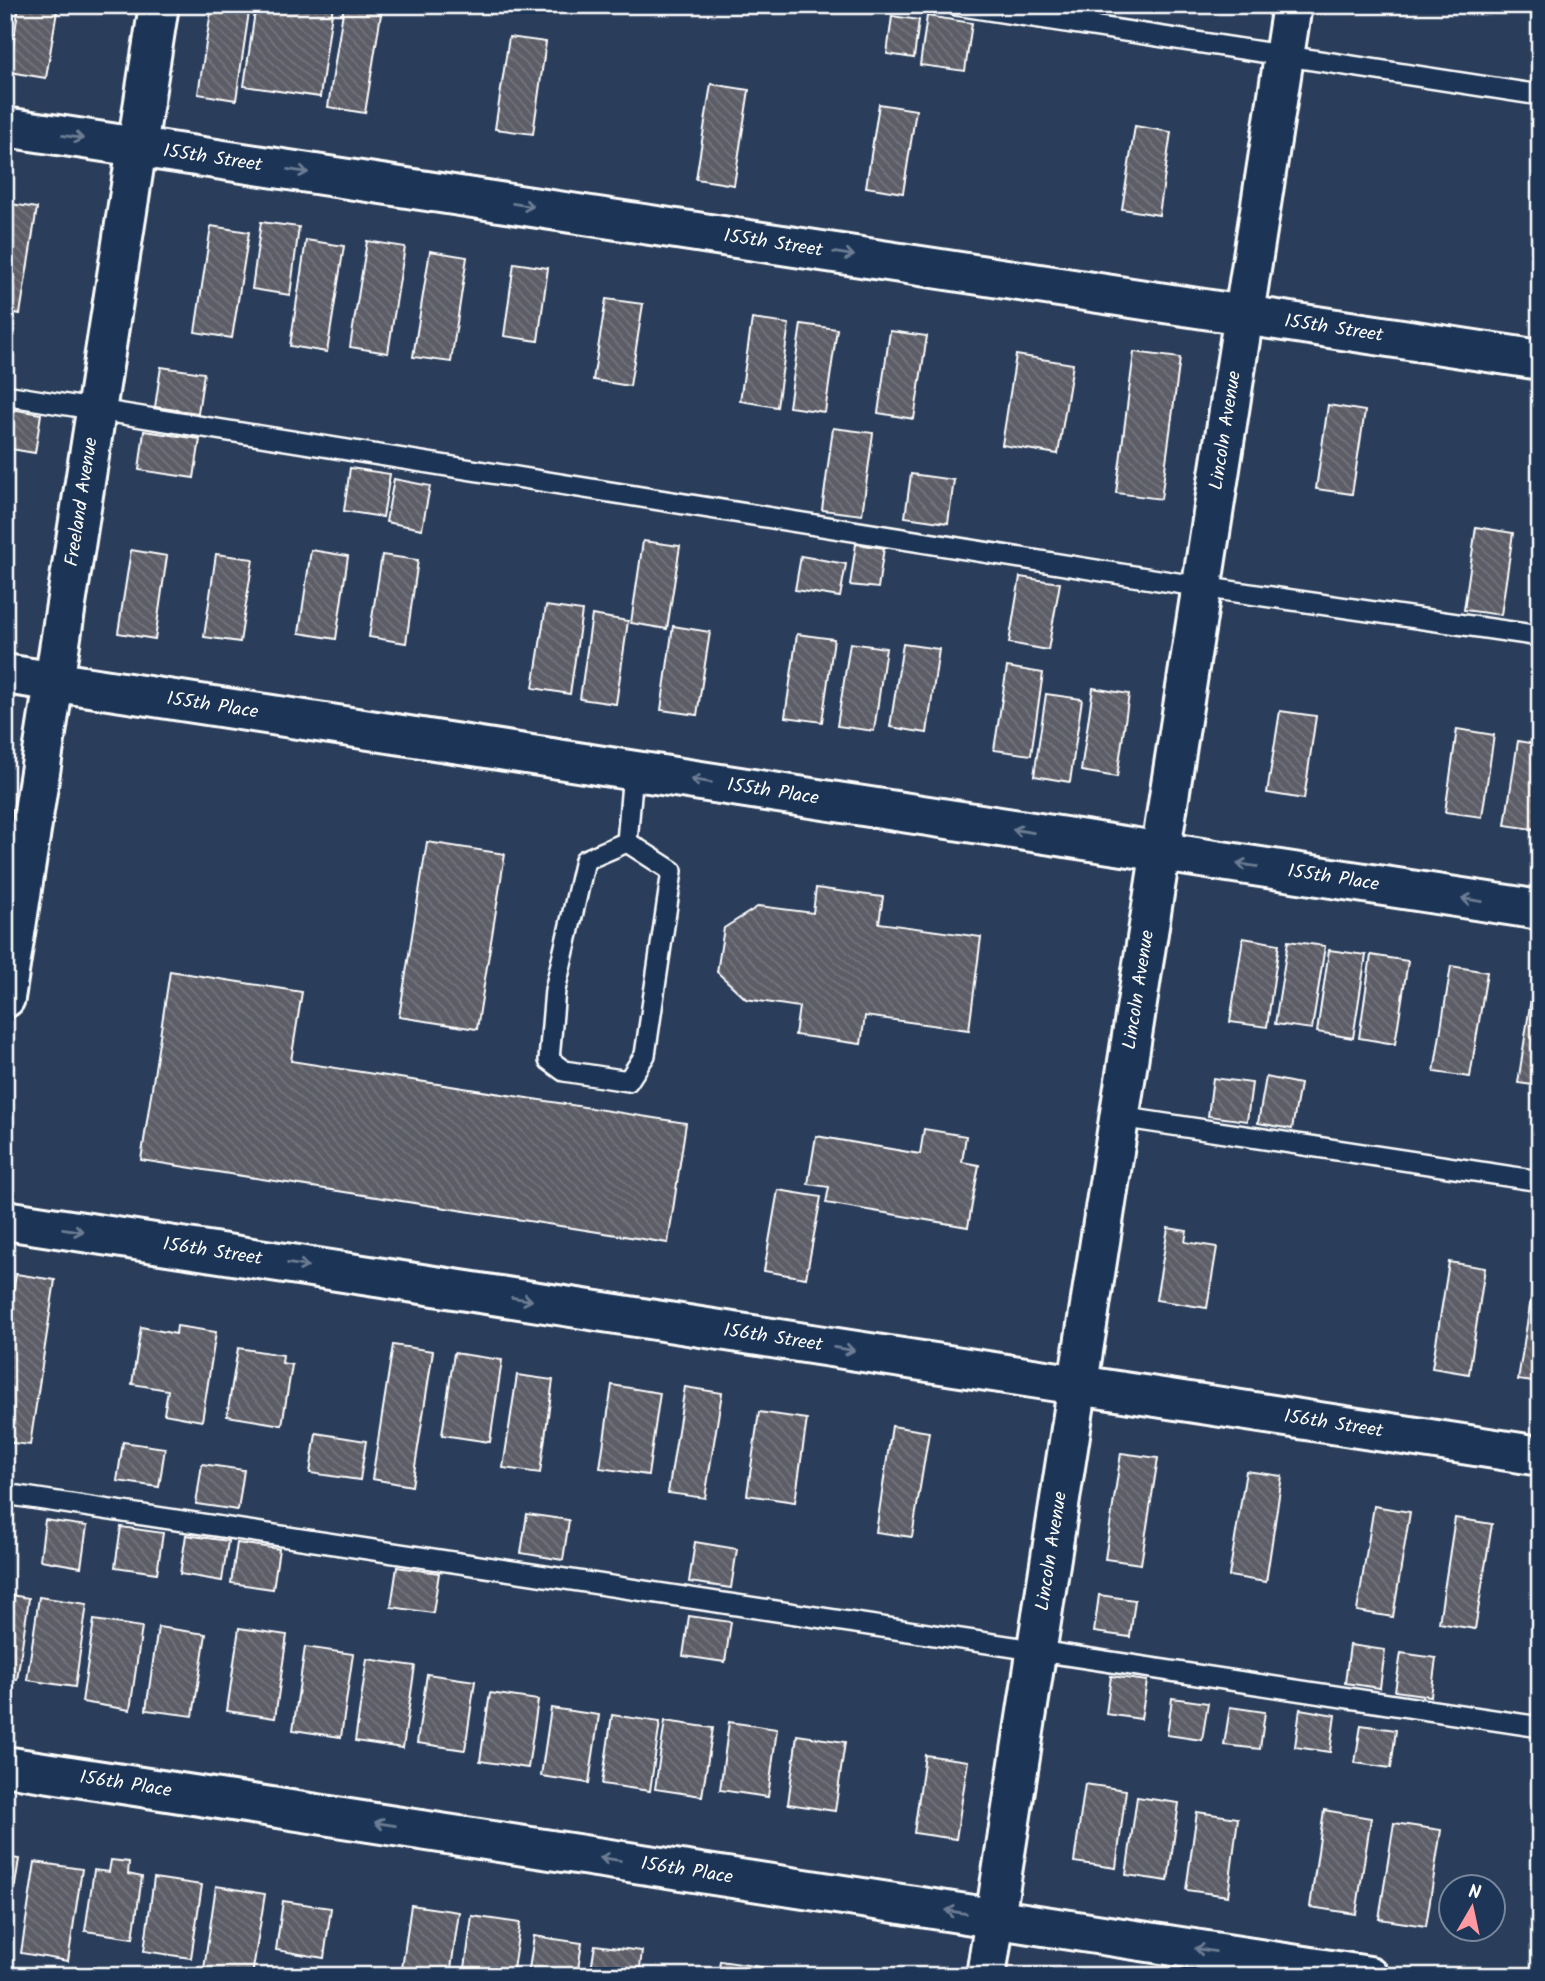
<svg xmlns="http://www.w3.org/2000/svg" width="1545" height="1981" font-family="Kalam,sans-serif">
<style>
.building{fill:url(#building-back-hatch);stroke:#fff;stroke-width:2}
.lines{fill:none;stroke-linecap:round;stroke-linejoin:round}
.lane-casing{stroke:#fff;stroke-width:24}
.street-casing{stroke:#fff;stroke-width:44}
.lane{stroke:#1d3557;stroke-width:19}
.street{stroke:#1d3557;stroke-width:38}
.oneway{stroke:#6c7c92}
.labels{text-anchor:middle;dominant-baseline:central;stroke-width:5;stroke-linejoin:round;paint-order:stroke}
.street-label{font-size:19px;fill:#fff;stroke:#1d3557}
</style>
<defs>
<pattern id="building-back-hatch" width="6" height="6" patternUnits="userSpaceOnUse" patternTransform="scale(1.75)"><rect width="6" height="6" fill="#5c5d66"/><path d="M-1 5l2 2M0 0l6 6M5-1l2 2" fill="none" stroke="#74757d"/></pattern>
</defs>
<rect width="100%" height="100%" fill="#2a3d5a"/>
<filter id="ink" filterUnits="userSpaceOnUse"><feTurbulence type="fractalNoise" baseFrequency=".0143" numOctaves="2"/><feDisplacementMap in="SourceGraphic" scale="14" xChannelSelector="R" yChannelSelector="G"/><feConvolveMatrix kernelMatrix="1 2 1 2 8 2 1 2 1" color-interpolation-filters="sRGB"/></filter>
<g filter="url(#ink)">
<g class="building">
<polygon points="19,5 58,5 46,78 9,72"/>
<polygon points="212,5 250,5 236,100 198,94"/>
<polygon points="256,5 333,5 320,97 244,86"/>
<polygon points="344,5 382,8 365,113 328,107"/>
<polygon points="892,16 919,20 914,58 887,54"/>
<polygon points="927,16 972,23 965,71 920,65"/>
<polygon points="509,37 546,42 533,134 495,129"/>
<polygon points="711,84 749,90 734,185 696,179"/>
<polygon points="879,104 916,110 903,193 866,187"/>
<polygon points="1135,126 1171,132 1159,215 1122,209"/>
<polygon points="5,203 37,208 20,314 5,311"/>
<polygon points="261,222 299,227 290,295 252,289"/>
<polygon points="211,226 249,232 232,338 195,332"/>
<polygon points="306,240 344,246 327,352 290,346"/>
<polygon points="367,241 405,247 388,353 350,347"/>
<polygon points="430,251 467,257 451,362 413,357"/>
<polygon points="514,263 548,268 538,341 504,336"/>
<polygon points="606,299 643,304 630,386 593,380"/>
<polygon points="752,319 789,324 777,407 740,401"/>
<polygon points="801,324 837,329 825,412 789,407"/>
<polygon points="890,331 927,336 914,419 878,413"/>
<polygon points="1134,352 1180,358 1161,499 1116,493"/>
<polygon points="1016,355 1073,364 1058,454 1002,445"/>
<polygon points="161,367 204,373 198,413 155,407"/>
<polygon points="1328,405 1365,411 1352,494 1316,489"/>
<polygon points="5,408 41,414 35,453 5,448"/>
<polygon points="833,428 873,433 862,515 822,510"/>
<polygon points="144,431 200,439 194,478 139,470"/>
<polygon points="350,468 390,474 383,517 344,511"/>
<polygon points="911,474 954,480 948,523 905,517"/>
<polygon points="394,479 430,486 422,529 386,522"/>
<polygon points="1476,527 1513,533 1501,615 1464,610"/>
<polygon points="643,541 680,546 667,629 631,623"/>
<polygon points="856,544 884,548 878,588 850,585"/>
<polygon points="131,550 167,556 155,639 118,633"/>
<polygon points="311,550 348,556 336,639 299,633"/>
<polygon points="216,554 253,559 240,642 204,637"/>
<polygon points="382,555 418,560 406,643 369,637"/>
<polygon points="801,556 846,564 840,597 795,590"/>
<polygon points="1020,577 1060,583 1048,650 1009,643"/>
<polygon points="546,606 582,611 570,694 533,688"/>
<polygon points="592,615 628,621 616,704 580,699"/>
<polygon points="673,626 710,632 697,715 661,710"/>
<polygon points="797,634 834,639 822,722 785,717"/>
<polygon points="850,643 886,648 874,731 837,726"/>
<polygon points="903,644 939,649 927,733 890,727"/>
<polygon points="1007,667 1043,673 1031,755 994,750"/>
<polygon points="1093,688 1129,694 1117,777 1081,771"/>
<polygon points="1046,694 1082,699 1070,782 1034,776"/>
<polygon points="1280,711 1316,716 1304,799 1267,793"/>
<polygon points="1457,729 1494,735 1482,817 1445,812"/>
<polygon points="1518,741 1540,745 1540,830 1505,825"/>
<polygon points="427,842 505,854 477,1029 399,1017"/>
<polygon points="816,888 883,897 879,923 981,937 969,1030 865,1016 861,1044 795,1035 799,1007 746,999 717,972 724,928 759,906 813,913"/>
<polygon points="1243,938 1279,944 1267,1027 1230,1022"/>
<polygon points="1288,941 1325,946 1312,1029 1275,1024"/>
<polygon points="1329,950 1366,955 1353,1038 1317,1032"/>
<polygon points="1371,955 1408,961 1395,1044 1359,1038"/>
<polygon points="1451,966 1487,972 1470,1077 1434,1072"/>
<polygon points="1536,966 1540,966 1540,1086 1518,1083"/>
<polygon points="170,971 302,992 291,1061 686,1123 668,1243 141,1160"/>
<polygon points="1266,1077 1300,1084 1292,1129 1258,1123"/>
<polygon points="1213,1078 1252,1083 1247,1121 1208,1116"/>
<polygon points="924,1129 966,1136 962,1162 979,1165 968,1227 826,1203 829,1187 808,1184 816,1136 920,1154"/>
<polygon points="778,1190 821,1197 806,1278 764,1271"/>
<polygon points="1168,1228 1187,1231 1185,1242 1217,1247 1207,1308 1156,1300"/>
<polygon points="1449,1262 1485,1268 1469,1374 1432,1368"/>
<polygon points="16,1274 55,1280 30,1445 5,1442 5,1342"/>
<polygon points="1535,1274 1540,1275 1540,1383 1518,1380"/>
<polygon points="177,1326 216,1332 202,1421 164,1414 168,1390 132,1384 141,1327 176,1334"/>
<polygon points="393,1345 433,1351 412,1486 372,1479"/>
<polygon points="238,1348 283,1355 282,1363 292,1365 282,1425 227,1416"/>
<polygon points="454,1353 502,1360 490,1442 442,1435"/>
<polygon points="517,1375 553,1380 540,1473 503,1468"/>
<polygon points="612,1385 660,1393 648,1475 600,1468"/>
<polygon points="685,1387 722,1393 705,1498 668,1493"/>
<polygon points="759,1412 807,1419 795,1502 747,1495"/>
<polygon points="892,1426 929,1432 912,1537 876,1532"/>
<polygon points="316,1433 366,1441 360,1480 310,1473"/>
<polygon points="123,1442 165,1448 159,1487 117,1481"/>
<polygon points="1121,1453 1158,1458 1141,1564 1105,1559"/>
<polygon points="202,1464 244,1470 238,1510 196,1504"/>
<polygon points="1246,1471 1282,1476 1266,1582 1229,1576"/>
<polygon points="1374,1506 1410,1512 1393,1617 1357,1611"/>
<polygon points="527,1514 569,1520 563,1560 521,1553"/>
<polygon points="1455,1518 1492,1524 1475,1629 1439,1623"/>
<polygon points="45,1520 87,1526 81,1567 40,1560"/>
<polygon points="121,1527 163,1533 157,1573 115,1567"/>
<polygon points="186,1535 228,1541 222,1581 180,1574"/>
<polygon points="695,1542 737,1549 731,1588 689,1582"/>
<polygon points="237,1543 279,1549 273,1589 231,1583"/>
<polygon points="397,1567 439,1573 433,1613 391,1607"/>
<polygon points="5,1594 29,1598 17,1680 5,1679"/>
<polygon points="1099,1595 1135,1600 1130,1637 1094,1632"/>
<polygon points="39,1597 87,1604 75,1687 27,1680"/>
<polygon points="689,1616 731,1622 725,1662 683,1656"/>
<polygon points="94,1620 142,1627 130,1710 82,1702"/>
<polygon points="158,1627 206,1634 193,1716 146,1710"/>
<polygon points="239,1628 287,1635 275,1718 227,1711"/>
<polygon points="1350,1645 1385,1650 1380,1688 1345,1683"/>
<polygon points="305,1647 353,1654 341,1737 293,1730"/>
<polygon points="1401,1653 1436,1658 1431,1696 1395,1691"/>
<polygon points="367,1659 415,1666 403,1748 355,1741"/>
<polygon points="427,1674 475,1681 465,1750 417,1743"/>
<polygon points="1111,1676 1147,1681 1141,1719 1106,1714"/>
<polygon points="490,1693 538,1700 528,1768 480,1761"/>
<polygon points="1172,1698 1208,1703 1202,1740 1167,1735"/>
<polygon points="1230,1707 1265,1712 1260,1749 1224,1745"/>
<polygon points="551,1708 599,1715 589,1783 541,1776"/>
<polygon points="1300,1709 1335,1715 1330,1752 1295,1747"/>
<polygon points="612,1715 660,1722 650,1791 602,1784"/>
<polygon points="665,1721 713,1728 702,1796 655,1789"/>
<polygon points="729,1722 777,1729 768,1797 720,1790"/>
<polygon points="1361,1725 1396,1730 1391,1768 1355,1763"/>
<polygon points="797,1735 845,1742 835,1811 788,1804"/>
<polygon points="925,1755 968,1761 956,1839 914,1833"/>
<polygon points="1085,1784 1126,1790 1116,1868 1074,1862"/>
<polygon points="1137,1797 1179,1803 1168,1881 1126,1875"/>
<polygon points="1324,1810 1371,1818 1356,1914 1310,1907"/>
<polygon points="1197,1812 1238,1818 1228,1896 1186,1890"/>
<polygon points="1394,1823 1441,1830 1426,1926 1379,1919"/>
<polygon points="5,1857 19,1859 5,1950"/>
<polygon points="111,1860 129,1862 128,1874 142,1877 133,1938 85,1931 94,1870 109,1872"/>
<polygon points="35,1862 82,1869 68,1961 21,1953"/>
<polygon points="154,1878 202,1885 191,1958 144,1951"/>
<polygon points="216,1886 265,1894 252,1976 203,1976"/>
<polygon points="283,1901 331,1908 324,1958 276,1950"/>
<polygon points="411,1905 459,1912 450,1976 401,1976"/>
<polygon points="472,1916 520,1923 512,1976 464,1976"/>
<polygon points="534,1936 582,1943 577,1976 528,1976"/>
<polygon points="595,1945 642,1951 639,1976 590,1976"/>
<polygon points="720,1961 768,1968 767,1976 718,1976"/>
</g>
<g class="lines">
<g class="lane-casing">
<g id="lane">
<polyline points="956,5 1540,95"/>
<polyline points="5,395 1202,587 1540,636"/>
<polygon points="627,842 672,871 645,1055 628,1081 564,1071 549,1060 555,990 585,860"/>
<polyline points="627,842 633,771"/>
<polyline points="1120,1117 1540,1181"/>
<polyline points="5,1494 1540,1727"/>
</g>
</g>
<g class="street-casing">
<g id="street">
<path id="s1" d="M 5,127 L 1540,360"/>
<path id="s2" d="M 5,674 L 1540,910"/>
<path id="s3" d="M 5,998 L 159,5"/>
<path id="s4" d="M 5,1220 L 1540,1456"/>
<path id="s5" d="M 5,1766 L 1369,1976"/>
<path id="s6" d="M 986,1976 L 1292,5"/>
</g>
</g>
<use href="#lane" class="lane"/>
<use href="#street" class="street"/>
</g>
<defs><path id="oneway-shaft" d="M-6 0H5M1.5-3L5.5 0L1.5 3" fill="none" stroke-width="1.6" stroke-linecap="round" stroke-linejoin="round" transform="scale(1.75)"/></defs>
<g class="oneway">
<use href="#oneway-shaft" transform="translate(73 137) rotate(9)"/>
<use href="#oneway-shaft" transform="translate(298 171) rotate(9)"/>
<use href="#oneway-shaft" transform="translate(523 205) rotate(9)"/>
<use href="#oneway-shaft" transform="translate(844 254) rotate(9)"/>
<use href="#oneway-shaft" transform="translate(701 781) rotate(-171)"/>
<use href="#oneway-shaft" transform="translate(1023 831) rotate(-171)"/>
<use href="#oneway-shaft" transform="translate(1247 865) rotate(-171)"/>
<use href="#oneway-shaft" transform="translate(1472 900) rotate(-171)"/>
<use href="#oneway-shaft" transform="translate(73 1230) rotate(9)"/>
<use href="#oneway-shaft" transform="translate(298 1265) rotate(9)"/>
<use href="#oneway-shaft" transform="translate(522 1299) rotate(9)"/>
<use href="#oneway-shaft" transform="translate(844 1349) rotate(9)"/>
<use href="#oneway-shaft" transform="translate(385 1824) rotate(-171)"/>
<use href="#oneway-shaft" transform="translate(610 1859) rotate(-171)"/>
<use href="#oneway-shaft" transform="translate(956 1912) rotate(-171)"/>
<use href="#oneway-shaft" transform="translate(1205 1950) rotate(-171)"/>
</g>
</g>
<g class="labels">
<g class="street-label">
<text stroke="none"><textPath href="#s1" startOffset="210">155th Street</textPath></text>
<text stroke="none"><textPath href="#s1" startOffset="777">155th Street</textPath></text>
<text stroke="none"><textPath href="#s1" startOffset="1344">155th Street</textPath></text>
<text stroke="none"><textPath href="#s6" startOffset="1564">Lincoln Avenue</textPath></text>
<text stroke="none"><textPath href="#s3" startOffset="502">Freeland Avenue</textPath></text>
<text stroke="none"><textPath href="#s2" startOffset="210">155th Place</textPath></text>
<text stroke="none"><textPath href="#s2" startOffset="777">155th Place</textPath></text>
<text stroke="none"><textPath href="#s2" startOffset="1344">155th Place</textPath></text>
<text stroke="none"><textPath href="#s6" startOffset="998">Lincoln Avenue</textPath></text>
<text stroke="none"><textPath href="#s4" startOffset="210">156th Street</textPath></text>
<text stroke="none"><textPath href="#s4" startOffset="777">156th Street</textPath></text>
<text stroke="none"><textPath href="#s4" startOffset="1344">156th Street</textPath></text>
<text stroke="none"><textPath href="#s6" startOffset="430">Lincoln Avenue</textPath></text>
<text stroke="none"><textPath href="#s5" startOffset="122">156th Place</textPath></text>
<text stroke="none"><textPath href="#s5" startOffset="690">156th Place</textPath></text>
</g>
</g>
<rect width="1545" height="1981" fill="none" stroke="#1d3557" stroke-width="28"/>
<rect x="14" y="14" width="1517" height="1953" fill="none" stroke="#fff" stroke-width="2.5" filter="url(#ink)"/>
<g transform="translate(1472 1908) rotate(9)"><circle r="33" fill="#1d3557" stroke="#77869a" stroke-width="2"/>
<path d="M0-5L12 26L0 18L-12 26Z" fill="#ff9aa2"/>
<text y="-10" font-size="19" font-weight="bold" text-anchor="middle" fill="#ffffff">N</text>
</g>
</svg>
